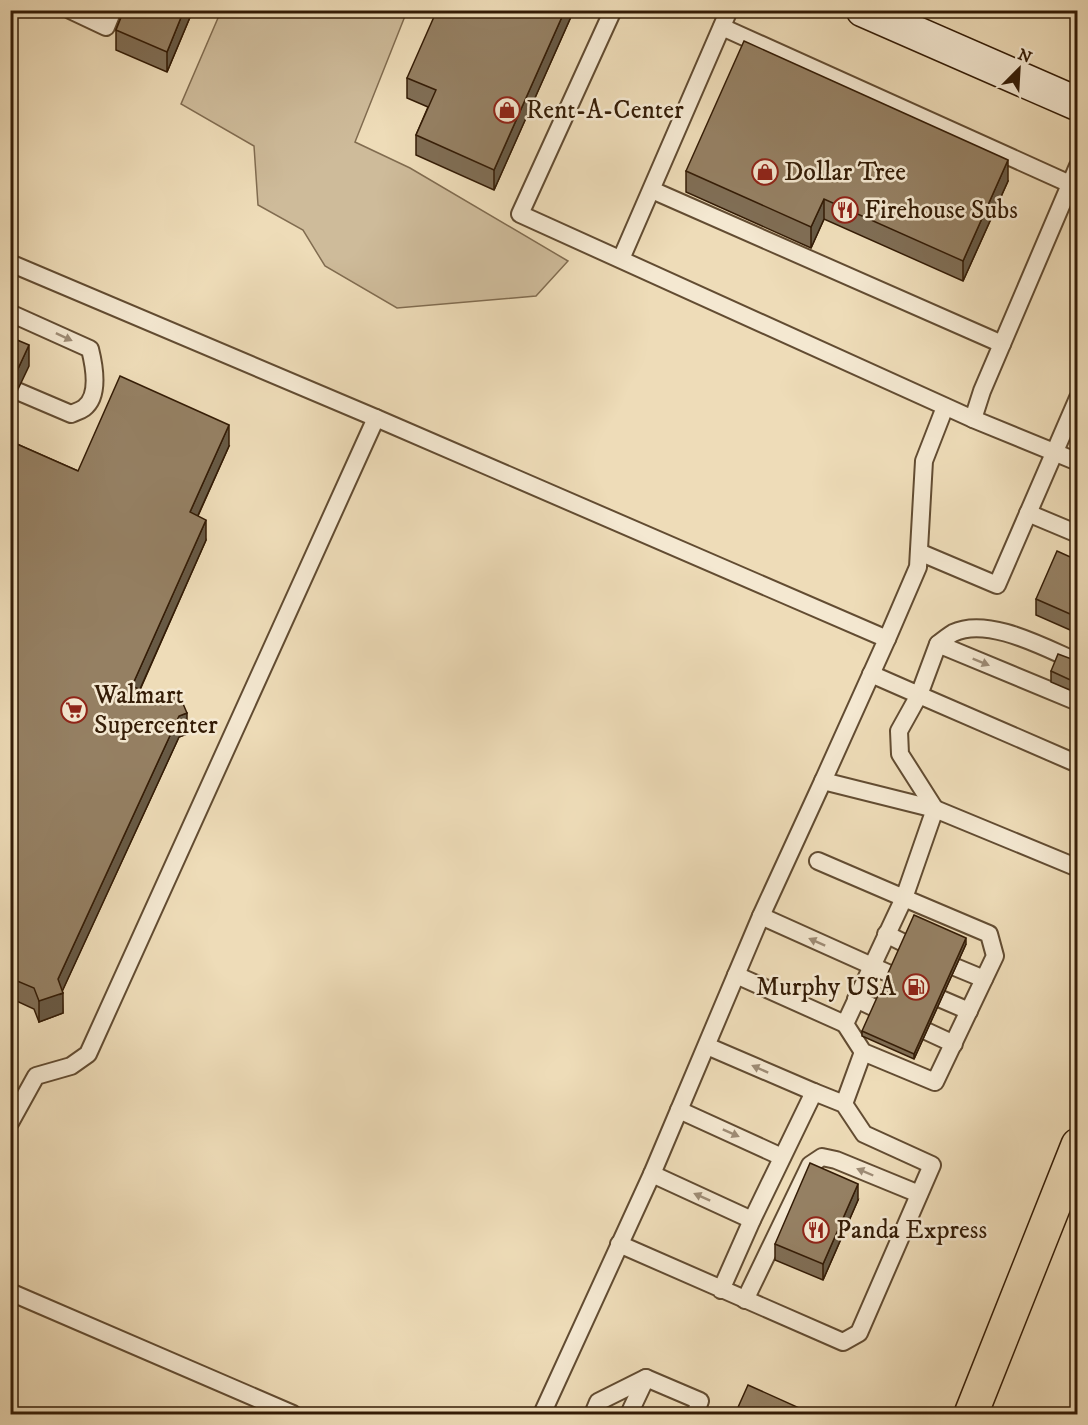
<svg xmlns="http://www.w3.org/2000/svg" width="1088" height="1425" font-family="'IM FELL DW Pica',serif">
<style>
.green{fill:#cebb9a;stroke:#816c50;stroke-width:1.5}
.lines{fill:none;stroke-linecap:round;stroke-linejoin:round}
.lane-casing{stroke:#624c32;stroke-width:20}
.secondary-casing{stroke:#341c06;stroke-width:36}
.primary-casing{stroke:#341c06;stroke-width:36}
.lane{stroke:#f4e8d1;stroke-width:16}
.secondary{stroke:#f4e8d1;stroke-width:33}
.primary{stroke:#eedcb8;stroke-width:33}
.wall{fill:#806e55;stroke:#341c06;stroke-width:1.5}
.shaded-wall{fill:#685a45;stroke:#341c06;stroke-width:1.5}
.building{fill:#958063;stroke:#341c06;stroke-width:1.5}
.oneway{fill:#9e8c76}
.labels{text-anchor:middle;dominant-baseline:central;stroke-width:5;stroke-linejoin:round;paint-order:stroke}
.poi-label{font-size:26px;fill:#341c06;stroke:#f4e8d1;text-anchor:start}
</style>
<rect width="100%" height="100%" fill="#eedcb8"/>
<filter id="stains"><feTurbulence type="fractalNoise" baseFrequency=".00333" numOctaves="4"/><feColorMatrix values="0 0 0 0 .2 0 0 0 0 .09 0 0 0 0 .02 0 0 0 .5 -.17"/></filter>
<radialGradient id="worn" r=".72"><stop offset=".6" stop-color="#630" stop-opacity="0"/><stop offset="1" stop-color="#630" stop-opacity=".3"/></radialGradient>
<polygon class="green" points="221,11 407,11 355,142 410,168 568,261 536,296 397,308 325,266 303,230 258,205 254,146 181,104"/>
<g class="lines">
<g class="lane-casing">
<g id="lane">
<polyline points="70,10 106,27 113,10"/>
<polyline points="613,10 520,214 973,419"/>
<polyline points="722,27 1070,184"/>
<polyline points="1078,166 982,391 973,419 1078,462"/>
<polyline points="652,190 1002,344"/>
<polyline points="621,259 729,10"/>
<polyline points="10,263 376,418"/>
<path d="M 10,313 L 90,349 C 94,365 100,396 84,408 C 80,411 75,412 71,414 L 17,391"/>
<polyline points="1028,513 1078,534"/>
<polyline points="919,552 997,585 1078,398"/>
<polyline points="887,639 918,567 924,461 945,407"/>
<path d="M 938,644 C 943,640 948,636 953,633 C 988,616 1045,648 1078,662"/>
<polyline points="871,674 919,695 938,644 1078,702"/>
<polyline points="818,861 904,898 935,809 900,754 899,731 919,695 1078,764"/>
<polyline points="761,916 890,974"/>
<polyline points="886,934 904,943"/>
<polyline points="955,967 984,979"/>
<polyline points="736,975 845,1024"/>
<polyline points="856,999 875,1008"/>
<polyline points="941,999 969,1011"/>
<polyline points="926,1031 954,1044"/>
<polyline points="707,1046 814,1092"/>
<polyline points="844,1104 863,1052 845,1024 904,898 989,934 995,956 935,1082 863,1052"/>
<polyline points="679,1110 782,1157"/>
<polyline points="10,1123 36,1076 71,1066 88,1054 376,418 887,639 823,781 935,809 1078,868"/>
<polyline points="652,1174 752,1220"/>
<polyline points="619,1244 843,1342 859,1333 932,1165 864,1134 844,1104 814,1092 752,1220 721,1290"/>
<polyline points="10,1292 293,1414"/>
<polyline points="745,1300 810,1165 822,1157 836,1160 919,1194"/>
<polyline points="542,1414 652,1174 761,916 823,781"/>
<polyline points="593,1414 598,1402 646,1378 700,1401 695,1414"/>
<polyline points="629,1414 646,1378"/>
</g>
</g>
<g class="secondary-casing">
<polyline id="secondary" points="863,10 1078,104"/>
</g>
<g class="primary-casing">
<polyline id="primary" points="971,1414 1078,1145"/>
</g>
<use href="#lane" class="lane"/>
<use href="#secondary" class="secondary"/>
<use href="#primary" class="primary"/>
</g>
<g class="wall">
<polygon points="124,10 193,10 167,72 116,50 116,30"/>
<polygon points="574,10 494,190 416,155 416,135 428,107 407,98 407,78 470,12"/>
<polygon points="686,171 1008,181 963,281 824,219 811,248 686,192"/>
<polygon points="10,441 78,471 229,446 198,516 206,540 140,690 187,734 179,737 62,991 63,1013 39,1022 34,1009 10,998"/>
<polygon points="1077,560 1077,633 1036,615 1036,599"/>
<polygon points="1077,661 1077,693 1051,682 1051,671"/>
<polygon points="966,944 914,1059 862,1036 862,1031"/>
<polygon points="858,1200 823,1280 775,1260 775,1244"/>
</g>
<g class="shaded-wall">
<polygon points="184,10 193,10 167,72 167,52"/>
<polygon points="565,10 574,10 494,190 494,170"/>
<polygon points="1008,160 1008,181 963,281 963,261"/>
<polygon points="824,199 824,219 811,248 811,227"/>
<polygon points="29,345 29,366 10,406 10,386"/>
<polygon points="229,425 229,446 190,533 190,512"/>
<polygon points="206,520 206,540 132,707 132,686"/>
<polygon points="187,713 187,734 179,737 61,994 63,993 63,1013 39,1022 39,1001 58,979 179,716"/>
<polygon points="966,938 966,944 914,1059 914,1054"/>
<polygon points="858,1184 858,1200 823,1280 823,1264"/>
</g>
<g class="building">
<polygon points="124,10 184,10 167,52 116,30"/>
<polygon points="437,10 468,10 470,12 471,10 565,10 494,170 416,135 436,90 407,78"/>
<polygon points="744,41 1008,160 963,261 824,199 811,227 686,171"/>
<polygon points="10,337 29,345 10,386"/>
<polygon points="120,376 229,425 190,512 206,520 132,686 161,699 178,692 187,713 179,716 58,979 63,993 39,1001 34,988 10,978 10,441 78,471"/>
<polygon points="1057,551 1077,560 1077,617 1036,599"/>
<polygon points="1058,654 1077,661 1077,683 1051,671"/>
<polygon points="914,915 966,938 914,1054 862,1031"/>
<polygon points="810,1163 858,1184 823,1264 775,1244"/>
<polygon points="748,1385 806,1411 804,1414 735,1414"/>
<polygon points="598,1410 608,1414 595,1414"/>
</g>
<defs><path id="oneway-solid" d="M-6-.8H1V-3.2L6.5 0L1 3.2V.8H-6Z" transform="scale(1.5)"/></defs>
<g class="oneway">
<use href="#oneway-solid" transform="translate(64 337) rotate(25)"/>
<use href="#oneway-solid" transform="translate(981 662) rotate(22)"/>
<use href="#oneway-solid" transform="translate(817 942) rotate(-156)"/>
<use href="#oneway-solid" transform="translate(760 1069) rotate(-156)"/>
<use href="#oneway-solid" transform="translate(731 1133) rotate(24)"/>
<use href="#oneway-solid" transform="translate(865 1172) rotate(-157)"/>
<use href="#oneway-solid" transform="translate(702 1197) rotate(-156)"/>
</g>
<defs>
<g id="shop-ring" transform="scale(1.35)"><circle r="9.5" fill="#f4e8d1" stroke="#8f2418" stroke-width="1.5"/><path d="M-5-2.5h2.3a2.7 3.5 0 0 1 5.4 0H5L5.5 6h-11ZM-1.5-2.5h3a1.5 2.3 0 0 0-3 0Z" fill="#8f2418"/></g>
<g id="restaurant-ring" transform="scale(1.35)"><circle r="9.5" fill="#f4e8d1" stroke="#8f2418" stroke-width="1.5"/><path d="M-5-6h1v4h1v-4h1v4h1v-4h1v5L-1.5 .5V6h-2V.5L-5-1ZM5-6V6H3V1.5H1.5Q1.5-4 5-6Z" fill="#8f2418"/></g>
<g id="supermarket-ring" transform="scale(1.35)"><circle r="9.5" fill="#f4e8d1" stroke="#8f2418" stroke-width="1.5"/><path d="M-6-5.5h2.5l.6 2H6L4.5 2H-2.5L-4.4-4H-6ZM-1.5 3.2a1.3 1.3 0 1 0 .1 0ZM3 3.2a1.3 1.3 0 1 0 .1 0Z" fill="#8f2418"/></g>
<g id="fuel-ring" transform="scale(1.35)"><circle r="9.5" fill="#f4e8d1" stroke="#8f2418" stroke-width="1.5"/><path d="M-5.5-6h7V0h2V4h1.3V-2.5L3-4.5l.8-.8L6-3V5H2.5V1h-1V6h-7ZM-4.2-4.7v3.2H.2V-4.7Z" fill="#8f2418"/></g>
</defs>
<g fill-rule="evenodd">
<use href="#shop-ring" x="507" y="110"/>
<use href="#shop-ring" x="765" y="172"/>
<use href="#restaurant-ring" x="845" y="210"/>
<use href="#supermarket-ring" x="74" y="710"/>
<use href="#fuel-ring" x="916" y="987"/>
<use href="#restaurant-ring" x="816" y="1230"/>
</g>
<g class="labels">
<g class="poi-label">
<text x="526" y="110">Rent-A-Center</text>
<text x="784" y="172">Dollar Tree</text>
<text x="864" y="210">Firehouse Subs</text>
<text x="94" y="695">Walmart<tspan x="94" dy="30">Supercenter</tspan></text>
<text x="896" y="987" text-anchor="end">Murphy USA</text>
<text x="836" y="1230">Panda Express</text>
</g>
</g>
<rect width="1088" height="1425" fill="none" stroke="#eedcb8" stroke-width="36"/>
<rect x="12" y="12" width="1064" height="1401" fill="none" stroke="#341c06" stroke-width="3"/>
<rect x="18" y="18" width="1052" height="1389" fill="none" stroke="#341c06" stroke-width="1.5"/>
<g transform="translate(1019 69) rotate(24)" stroke="#f4e8d1" stroke-width="4.5" paint-order="stroke">
<path d="M0-4.5L10 22L0 15L-10 22Z" fill="#341c06"/>
<text y="-9" font-size="16" font-weight="bold" text-anchor="middle" fill="#341c06">N</text>
</g>
<rect width="100%" height="100%" filter="url(#stains)"/>
<rect width="100%" height="100%" fill="url(#worn)"/>
</svg>
